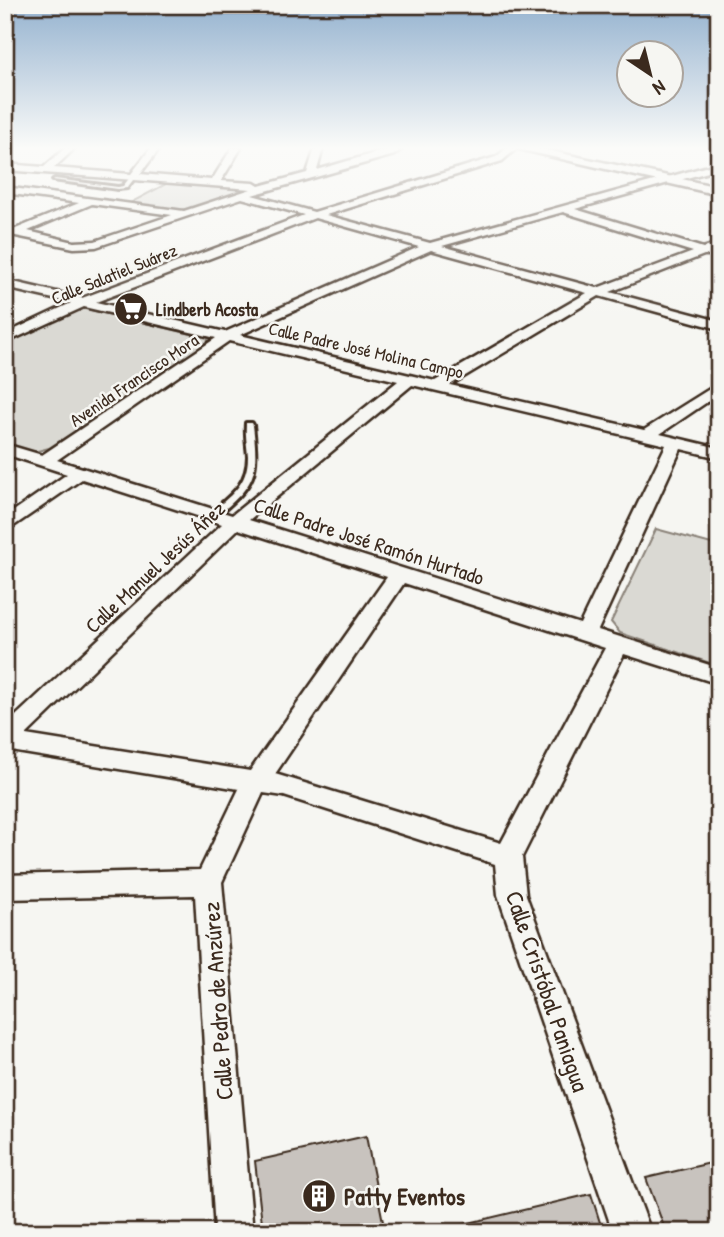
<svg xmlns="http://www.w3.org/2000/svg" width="724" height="1237" font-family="'Patrick Hand',sans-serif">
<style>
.green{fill:#dad9d3;stroke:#8a8278;stroke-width:2}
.building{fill:#c8c3be;stroke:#3b2a1e;stroke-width:2}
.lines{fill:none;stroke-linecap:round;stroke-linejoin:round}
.lane-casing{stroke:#3b2a1e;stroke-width:6}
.street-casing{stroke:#3b2a1e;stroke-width:5}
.secondary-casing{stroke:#3b2a1e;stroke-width:5}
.lane{fill:#f6f6f2;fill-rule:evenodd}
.street{fill:#f6f6f2;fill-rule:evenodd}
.secondary{fill:#f6f6f2;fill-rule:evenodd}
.labels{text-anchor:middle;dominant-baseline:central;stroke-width:5;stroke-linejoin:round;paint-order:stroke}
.far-street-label{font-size:18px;fill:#3b2a1e;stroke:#f6f6f2}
.far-poi-label{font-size:18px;font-weight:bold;fill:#3b2a1e;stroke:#f6f6f2;text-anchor:start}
.street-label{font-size:21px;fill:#3b2a1e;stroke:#f6f6f2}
.near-street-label{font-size:24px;fill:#3b2a1e;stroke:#f6f6f2}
.near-poi-label{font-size:24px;font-weight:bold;fill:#3b2a1e;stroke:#f6f6f2;text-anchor:start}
</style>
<rect width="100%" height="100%" fill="#f6f6f2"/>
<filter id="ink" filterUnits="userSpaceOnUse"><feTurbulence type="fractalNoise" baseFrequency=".0143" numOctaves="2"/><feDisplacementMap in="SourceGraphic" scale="14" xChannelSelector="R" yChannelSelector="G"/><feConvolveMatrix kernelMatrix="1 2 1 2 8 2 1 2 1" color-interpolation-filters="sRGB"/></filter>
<g filter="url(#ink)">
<g class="green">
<polygon points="164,182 254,188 189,210 128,204 166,184"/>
<polygon points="78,307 208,338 207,344 49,448 30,453 5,445 5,345"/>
<polygon points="656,529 719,546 719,666 620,633 611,622"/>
</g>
<g class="building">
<polygon points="366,1136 385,1232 263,1232 255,1161"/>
<polygon points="719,1161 719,1232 666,1232 646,1178"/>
<polygon points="591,1194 603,1232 461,1232 460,1225"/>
</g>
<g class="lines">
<g class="lane-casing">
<g id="lane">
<polygon points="132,175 136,176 127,188 118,189 53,180 55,179 118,187 123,186"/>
<path d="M 246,423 L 252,423 L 253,425 C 259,476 256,483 216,517 L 210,517 L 208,515 L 210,513 C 230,496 248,485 248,456 C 247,445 245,434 246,423 Z"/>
</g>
</g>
<g class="street-casing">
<path id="street" d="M 65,148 L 75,148 L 54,168 L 131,174 L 151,148 L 160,148 L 140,174 L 212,180 L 232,148 L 241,148 L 221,181 L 254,183 L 259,186 L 307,173 L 315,148 L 323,148 L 317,170 L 392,148 L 403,148 L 394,155 L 252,195 L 314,212 L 496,157 L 507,148 L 517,148 L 502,161 L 326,215 L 430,243 L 719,163 L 719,169 L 575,209 L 703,248 L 719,243 L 719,250 L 712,255 L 704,255 L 610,292 L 719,321 L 719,329 L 599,296 L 450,385 L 644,430 L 719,383 L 719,394 L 660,434 L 719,448 L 719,458 L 681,449 L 598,630 L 719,668 L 719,684 L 624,654 L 522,857 L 526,895 L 651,1232 L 613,1232 L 498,895 L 495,864 L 284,796 L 263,793 L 222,882 L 253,1232 L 215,1232 L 195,895 L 5,899 L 5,875 L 200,870 L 239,789 L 5,750 L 5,726 L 222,524 L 82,479 L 5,532 L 5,517 L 67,474 L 5,454 L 5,444 L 42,455 L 216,338 L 84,307 L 5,343 L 5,334 L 71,303 L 5,288 L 5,280 L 82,298 L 304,215 L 242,198 L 96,247 L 74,248 L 11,235 L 13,230 L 79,203 L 5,193 L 5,187 L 184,211 L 251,189 L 5,170 L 5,164 L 44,167 ZM 92,204 L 172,215 L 95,241 L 74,242 L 28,231 ZM 563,212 L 693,252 L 597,288 L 442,246 ZM 315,218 L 419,247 L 225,332 L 96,302 ZM 431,250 L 587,293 L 435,381 L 240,335 ZM 229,341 L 398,381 L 232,515 L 57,460 ZM 412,385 L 666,445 L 580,624 L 249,520 ZM 238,529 L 387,577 L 250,771 L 26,735 ZM 404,583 L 605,648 L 501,843 L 275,774 Z"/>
</g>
<g class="secondary-casing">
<polygon id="secondary" points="514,148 537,148 719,187 719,195"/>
</g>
<use href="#lane" class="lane"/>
<use href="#street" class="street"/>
<use href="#secondary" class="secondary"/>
</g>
</g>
<linearGradient id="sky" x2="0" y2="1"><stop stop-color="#94b2cf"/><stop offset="0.46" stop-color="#fbfbf9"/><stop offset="1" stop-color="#fbfbf9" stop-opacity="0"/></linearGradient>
<rect width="724" height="322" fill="url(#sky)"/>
<defs>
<g id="supermarket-disc" transform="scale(1.75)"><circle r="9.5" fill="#3b2a1e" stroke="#f6f6f2"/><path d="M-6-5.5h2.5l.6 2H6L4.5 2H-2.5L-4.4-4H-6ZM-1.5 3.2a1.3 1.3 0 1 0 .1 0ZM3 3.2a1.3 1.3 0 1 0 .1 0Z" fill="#fff"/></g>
<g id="building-disc" transform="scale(1.75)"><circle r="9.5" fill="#3b2a1e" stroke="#f6f6f2"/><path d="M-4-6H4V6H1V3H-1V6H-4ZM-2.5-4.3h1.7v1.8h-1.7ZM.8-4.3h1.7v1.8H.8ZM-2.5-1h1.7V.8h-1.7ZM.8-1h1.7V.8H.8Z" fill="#fff"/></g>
</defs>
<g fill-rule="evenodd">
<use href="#supermarket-disc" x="131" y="309"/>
<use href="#building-disc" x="319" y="1196"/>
</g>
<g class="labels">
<g class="far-street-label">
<text transform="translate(114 274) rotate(-22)">Calle Salatiel Suárez</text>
<text transform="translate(366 350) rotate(13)">Calle Padre José Molina Campo</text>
<text transform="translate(134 380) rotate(-34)">Avenida Francisco Mora</text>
</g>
<g class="far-poi-label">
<text x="156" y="309">Lindberb Acosta</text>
</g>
<g class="street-label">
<text transform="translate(369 541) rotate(18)">Calle Padre José Ramón Hurtado</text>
<text transform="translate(155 567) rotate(-43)">Calle Manuel Jesús Áñez</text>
</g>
<g class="near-street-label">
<text transform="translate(548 991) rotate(71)">Calle Cristóbal Paniagua</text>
<text transform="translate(217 1001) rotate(-94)">Calle Pedro de Anzúrez</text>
</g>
<g class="near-poi-label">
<text x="344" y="1196">Patty Eventos</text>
</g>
</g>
<rect width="724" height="1237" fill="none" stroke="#f6f6f2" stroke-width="28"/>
<rect x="14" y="14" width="696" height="1209" fill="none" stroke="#3b2a1e" stroke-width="2.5" filter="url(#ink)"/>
<g transform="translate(650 74) rotate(145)"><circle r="33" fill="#f6f6f2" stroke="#aba49d" stroke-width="2"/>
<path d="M0-5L12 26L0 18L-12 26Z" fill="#3b2a1e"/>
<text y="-10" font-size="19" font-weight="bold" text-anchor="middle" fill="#3b2a1e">N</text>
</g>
</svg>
